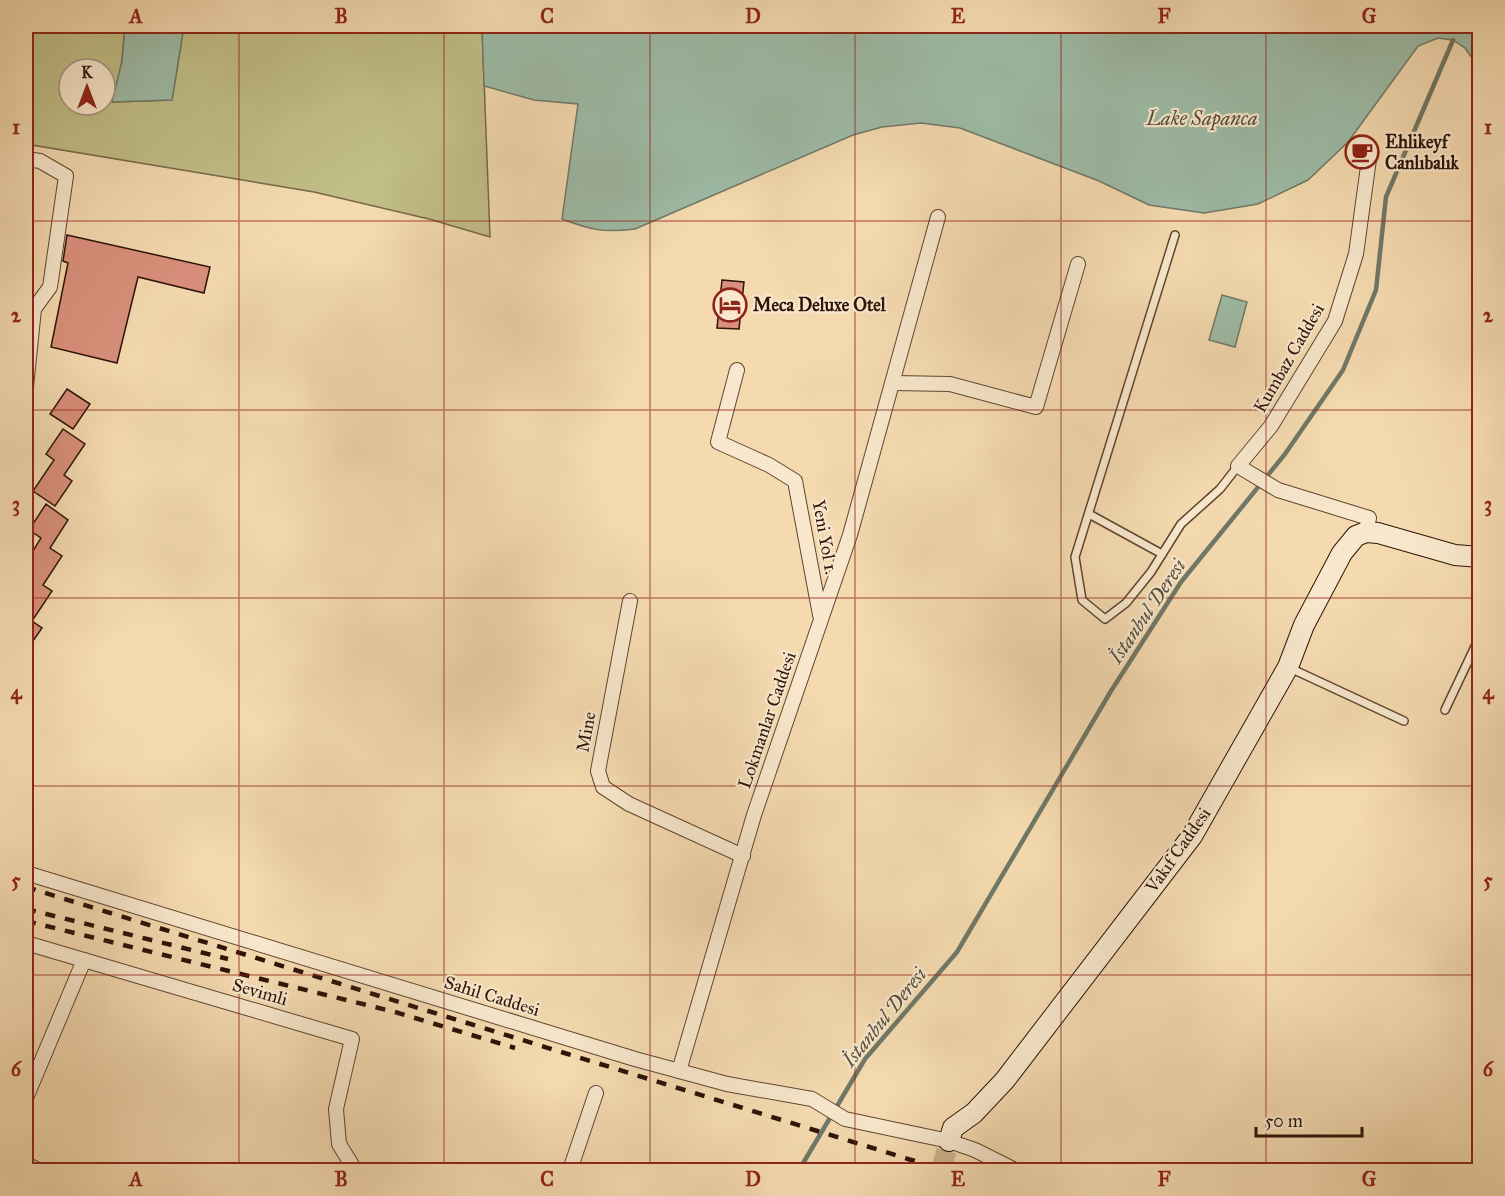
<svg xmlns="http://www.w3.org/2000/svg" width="1505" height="1196" font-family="'IM FELL Great Primer',serif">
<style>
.green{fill:#c1be87;stroke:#776848;stroke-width:1.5;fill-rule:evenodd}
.water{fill:#9dbba6;stroke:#707867;stroke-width:1.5}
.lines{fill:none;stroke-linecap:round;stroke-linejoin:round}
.stream{stroke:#707867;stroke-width:4.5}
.building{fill:#da907d;stroke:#2d1308;stroke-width:1.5}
.secondary-tunnel{stroke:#cdb28e;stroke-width:20;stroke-dasharray:20 10;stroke-linecap:butt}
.lane-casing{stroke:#5f4532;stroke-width:10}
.street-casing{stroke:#5f4532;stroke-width:16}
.secondary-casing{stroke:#2d1308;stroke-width:22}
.lane{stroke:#f8e7cc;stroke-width:7}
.street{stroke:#f8e7cc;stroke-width:14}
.secondary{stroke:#f8e7cc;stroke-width:20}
.rail{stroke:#2d1308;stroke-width:4.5;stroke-dasharray:10 10;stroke-linecap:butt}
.grid{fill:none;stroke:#8f2418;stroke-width:1.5;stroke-opacity:0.55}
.labels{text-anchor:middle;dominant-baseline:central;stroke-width:4.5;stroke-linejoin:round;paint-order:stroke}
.poi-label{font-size:18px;font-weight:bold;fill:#2d1308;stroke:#f8e7cc;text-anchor:start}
.street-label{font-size:18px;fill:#2d1308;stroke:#f8e7cc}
.water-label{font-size:20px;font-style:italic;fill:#544e3f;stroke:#f8e7cc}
.neatline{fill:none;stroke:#8f2418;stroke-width:2}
.grid-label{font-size:20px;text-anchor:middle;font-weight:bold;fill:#8f2418}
</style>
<rect width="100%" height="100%" fill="#f5dab0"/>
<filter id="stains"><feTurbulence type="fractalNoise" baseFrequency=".00333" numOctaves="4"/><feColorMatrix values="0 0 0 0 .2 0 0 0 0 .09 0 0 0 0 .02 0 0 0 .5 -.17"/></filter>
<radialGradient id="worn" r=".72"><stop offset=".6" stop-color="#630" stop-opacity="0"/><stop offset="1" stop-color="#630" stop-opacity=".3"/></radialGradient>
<path class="green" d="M 26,26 L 125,26 L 122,61 L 113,102 L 172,100 L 184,26 L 482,26 L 490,237 L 429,219 L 314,192 L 26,144 ZM 69,69 L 105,69 L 105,105 L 69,105 Z"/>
<g class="water">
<polygon points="125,26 184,26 172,100 112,102 122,61"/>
<path d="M 482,26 L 1479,26 L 1479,83 L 1472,58 L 1465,48 L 1453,40 L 1438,38 L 1418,46 L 1348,142 L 1308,180 L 1258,204 L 1204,213 L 1149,205 L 1099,181 L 960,128 L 921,123 L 882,127 L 853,135 L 635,229 C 604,233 591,230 562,219 L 578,104 L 534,100 L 484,86 Z"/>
<polygon points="1222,295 1247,302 1235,347 1209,340"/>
</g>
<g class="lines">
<polyline class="stream" points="799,1170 865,1059 957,952 1111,691 1181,582 1285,454 1343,370 1376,290 1386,197 1453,40"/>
</g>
<g class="building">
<polygon points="67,235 210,267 204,293 138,277 117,363 51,347 68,263 63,261"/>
<polygon points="722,280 744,282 739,329 717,328"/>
<polygon points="67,389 90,404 73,429 50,414"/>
<polygon points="63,429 85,444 64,475 72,481 55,506 33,491 54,460 46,454"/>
<polygon points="46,504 68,520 50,548 62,556 43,585 52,591 32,621 42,628 26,651 26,562 41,538 29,530"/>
</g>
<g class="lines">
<polyline class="secondary-tunnel" points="941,1170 949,1141"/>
<g class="lane-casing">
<g id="lane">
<polyline points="1175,235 1075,557 1082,600 1105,619 1126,603 1151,572 1181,524 1220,489 1238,466"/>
<polyline points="1089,514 1162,554"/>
<polyline points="1290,668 1404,721"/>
<polyline points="1445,710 1480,636"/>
</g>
</g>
<g class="street-casing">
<g id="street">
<polyline points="26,159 40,161 66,176 50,287 34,309 26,387"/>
<polyline points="737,370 718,442 769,465 795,481 820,615"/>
<polyline points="894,383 950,384 1036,407 1078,264"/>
<polyline points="1366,532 1369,518 1278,490 1238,466 1271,426 1335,321 1356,254 1370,152"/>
<polyline points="630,601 598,771 603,787 629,804 743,856"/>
<polyline points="26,873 635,1059 727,1084 812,1099 845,1119 949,1141 975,1150 1015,1170"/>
<polyline points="26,943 352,1039 336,1109 339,1144 355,1170"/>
<polyline points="679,1071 754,815 850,535 938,217"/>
<polyline points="26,1098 84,960"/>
<polyline points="26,1164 38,1170"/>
<polyline points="570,1170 596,1093"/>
</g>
</g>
<g class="secondary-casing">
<polyline id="secondary" points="949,1141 953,1128 974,1113 1005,1080 1192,836 1288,667 1304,625 1342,553 1356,536 1366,532 1378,533 1455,555 1480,557"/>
</g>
<use href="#lane" class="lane"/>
<use href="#street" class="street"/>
<use href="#secondary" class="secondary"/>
<g class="rail">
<polyline points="26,887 944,1170"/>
<polyline points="26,909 228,959"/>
<polyline points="26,921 395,1012 515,1048"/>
</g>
</g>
<path class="grid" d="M 239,26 L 239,1170M 444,26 L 444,1170M 650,26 L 650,1170M 855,26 L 855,1170M 1061,26 L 1061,1170M 1266,26 L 1266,1170M 26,221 L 1480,221M 26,410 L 1480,410M 26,598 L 1480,598M 26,786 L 1480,786M 26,975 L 1480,975"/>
<defs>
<g id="cafe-ring" transform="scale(1.725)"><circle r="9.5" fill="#f8e7cc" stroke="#8f2418" stroke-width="1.5"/><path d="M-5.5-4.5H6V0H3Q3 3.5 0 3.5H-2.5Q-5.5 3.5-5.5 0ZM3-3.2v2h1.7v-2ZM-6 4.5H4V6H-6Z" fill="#8f2418"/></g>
<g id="hotel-ring" transform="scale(1.725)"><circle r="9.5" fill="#f8e7cc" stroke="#8f2418" stroke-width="1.5"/><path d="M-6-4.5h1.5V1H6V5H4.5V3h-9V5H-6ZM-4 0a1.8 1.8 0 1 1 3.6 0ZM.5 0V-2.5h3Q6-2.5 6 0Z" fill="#8f2418"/></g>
</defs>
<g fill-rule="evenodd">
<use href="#cafe-ring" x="1362" y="152"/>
<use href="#hotel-ring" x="730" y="305"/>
</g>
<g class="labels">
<g class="poi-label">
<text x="1385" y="142">Ehlikeyf<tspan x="1385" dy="21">Canlıbalık</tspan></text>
<text x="753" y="305">Meca Deluxe Otel</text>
</g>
<g class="street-label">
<text transform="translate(1289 358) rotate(-60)">Kumbaz Caddesi</text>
<text transform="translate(825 537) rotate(80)">Yeni Yol 1.</text>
<text transform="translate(767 720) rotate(-71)">Lokmanlar Caddesi</text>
<text transform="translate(586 732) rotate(-80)">Mine</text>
<text transform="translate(1178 850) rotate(-55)">Vakıf Caddesi</text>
<text transform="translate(260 992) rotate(16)">Sevimli</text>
<text transform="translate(492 996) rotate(17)">Sahil Caddesi</text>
</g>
<g class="water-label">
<text x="1202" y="118">Lake Sapanca</text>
<text transform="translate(1147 611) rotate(-56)">İstanbul Deresi</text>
<text transform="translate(884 1017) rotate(-51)">İstanbul Deresi</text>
</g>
</g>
<rect width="1505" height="1196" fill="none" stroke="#f5dab0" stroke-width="66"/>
<g transform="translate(87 87)"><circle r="28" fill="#f8e7cc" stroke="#a7927e" stroke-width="1.5"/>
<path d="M0-4.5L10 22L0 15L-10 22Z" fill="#8f2418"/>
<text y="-9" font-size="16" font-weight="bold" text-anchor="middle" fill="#2d1308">K</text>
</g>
<path d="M1256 1127v9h106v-9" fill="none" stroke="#2d1308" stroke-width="3"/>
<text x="1265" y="1127" font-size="18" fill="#2d1308" stroke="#f8e7cc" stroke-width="4.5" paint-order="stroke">50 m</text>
<rect x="33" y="33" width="1439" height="1130" class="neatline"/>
<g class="grid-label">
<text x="136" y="23">A</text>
<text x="341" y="23">B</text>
<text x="547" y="23">C</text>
<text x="753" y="23">D</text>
<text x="958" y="23">E</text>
<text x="1164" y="23">F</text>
<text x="1369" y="23">G</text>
<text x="16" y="134">1</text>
<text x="1488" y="134">1</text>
<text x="16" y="322">2</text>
<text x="1488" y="322">2</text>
<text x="16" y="511">3</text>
<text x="1488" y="511">3</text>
<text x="16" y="699">4</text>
<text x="1488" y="699">4</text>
<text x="16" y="887">5</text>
<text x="1488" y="887">5</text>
<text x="16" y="1076">6</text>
<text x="1488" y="1076">6</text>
<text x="136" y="1186">A</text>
<text x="341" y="1186">B</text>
<text x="547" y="1186">C</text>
<text x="753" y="1186">D</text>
<text x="958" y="1186">E</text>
<text x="1164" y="1186">F</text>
<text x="1369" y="1186">G</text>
</g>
<rect width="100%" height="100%" filter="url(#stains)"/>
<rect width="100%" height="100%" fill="url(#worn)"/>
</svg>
